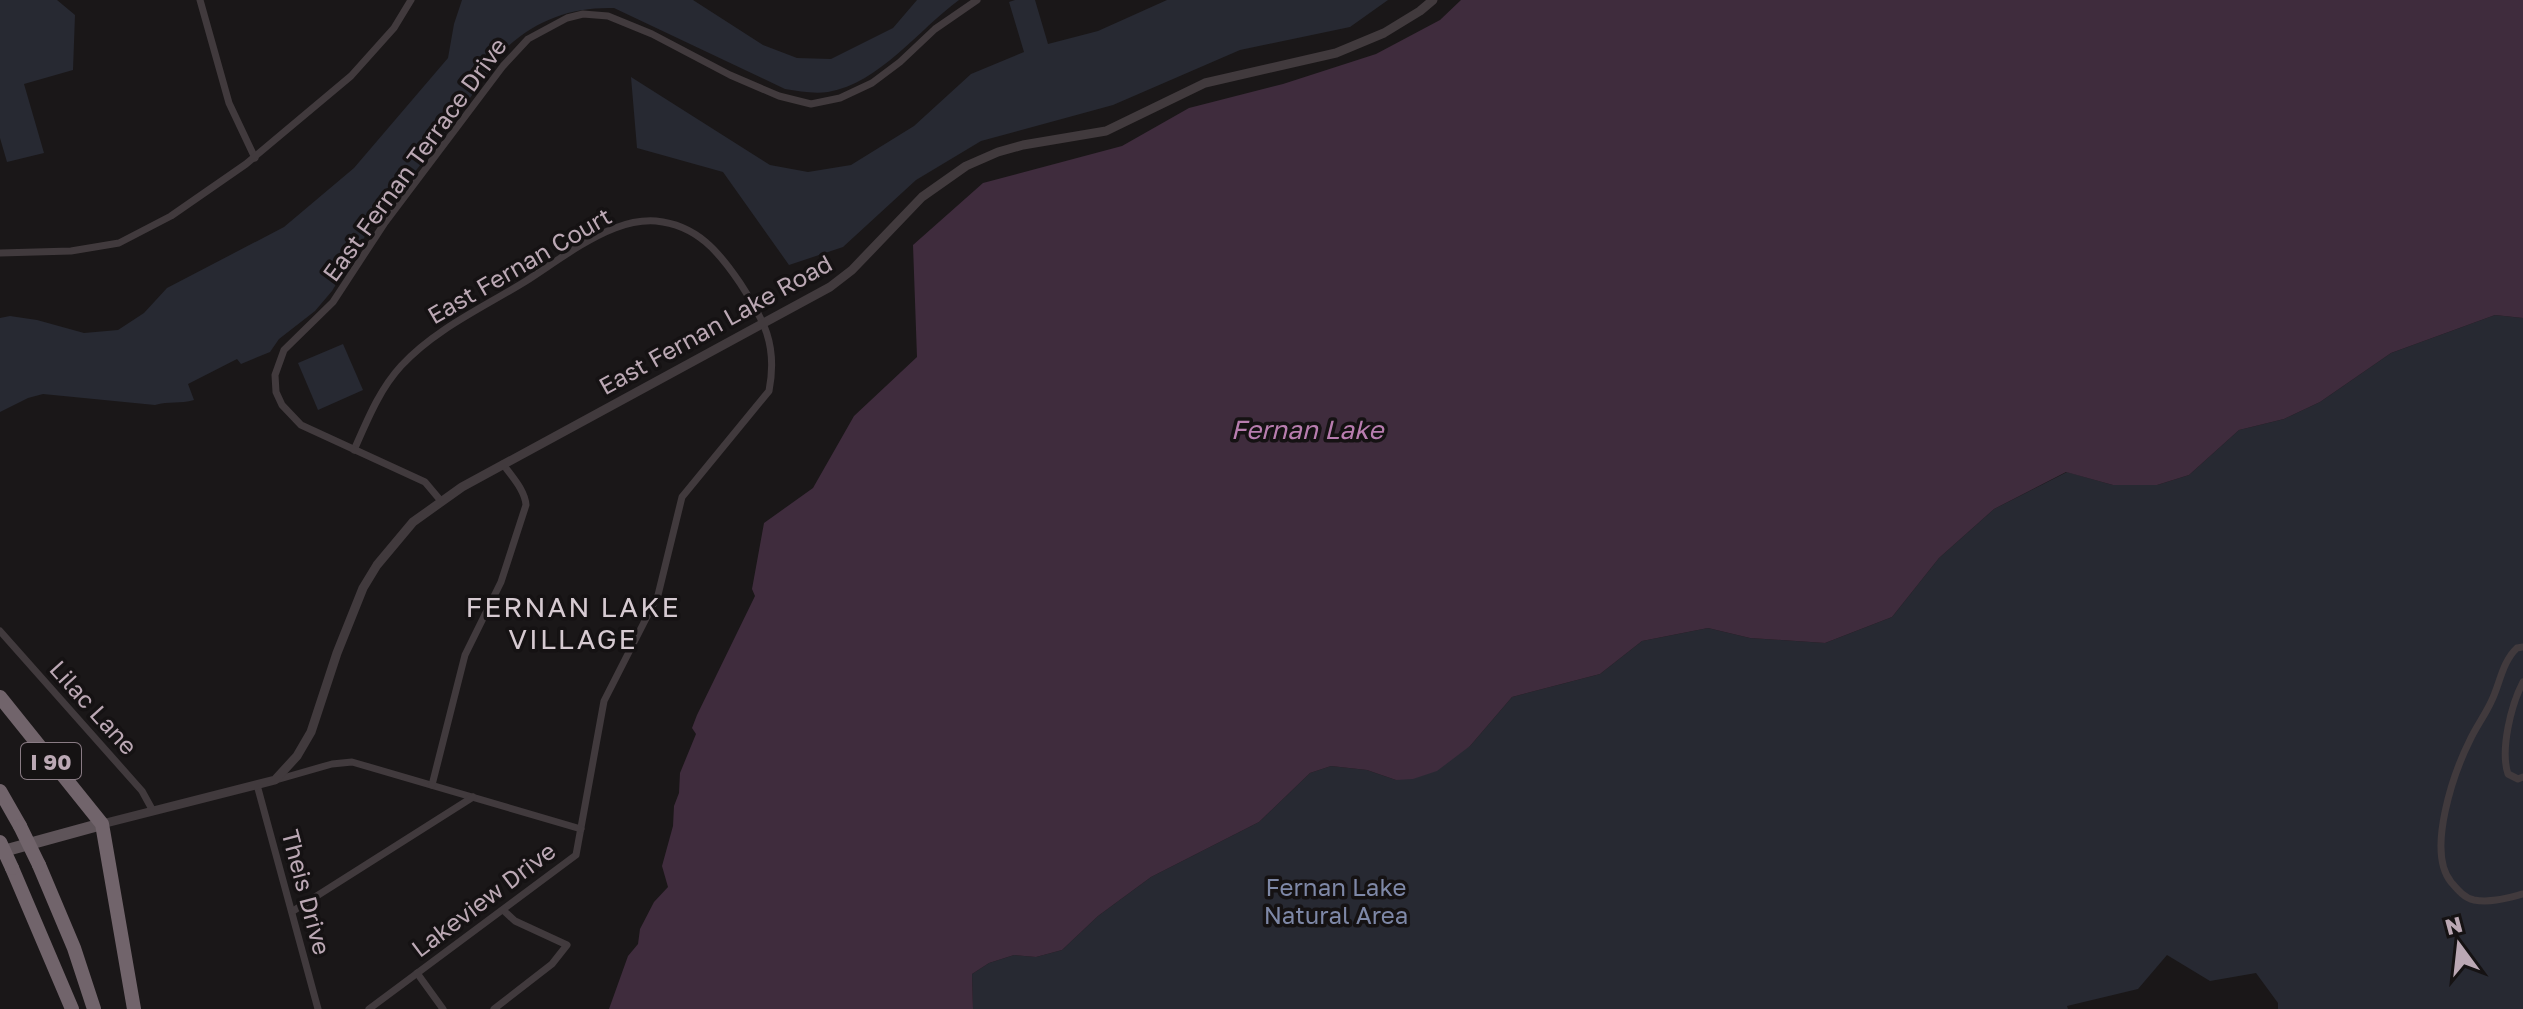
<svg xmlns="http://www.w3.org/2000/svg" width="2523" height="1009" font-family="'Golos Text',sans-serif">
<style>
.green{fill:#272932}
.water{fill:#3f2c3d}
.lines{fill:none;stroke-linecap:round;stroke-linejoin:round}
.minor{stroke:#413a3d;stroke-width:7}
.tertiary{stroke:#413a3d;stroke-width:9}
.primary{stroke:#5e5459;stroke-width:12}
.motorway{stroke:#71646b;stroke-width:14}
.motorway-bridge{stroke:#71646b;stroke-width:14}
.labels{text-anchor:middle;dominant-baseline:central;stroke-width:7;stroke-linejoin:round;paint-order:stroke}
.shield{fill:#151213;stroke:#897b84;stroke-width:2}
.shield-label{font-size:22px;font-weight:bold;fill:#bba8b4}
.street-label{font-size:24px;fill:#bba8b4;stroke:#151213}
.park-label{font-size:24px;fill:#7e88a7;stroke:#151213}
.water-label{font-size:26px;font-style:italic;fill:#b87daf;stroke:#151213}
.quarter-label{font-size:28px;letter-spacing:2px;fill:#d6cad1;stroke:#151213}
</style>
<rect width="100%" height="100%" fill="#1a1718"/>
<g class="green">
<polygon points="0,0 57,0 75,15 73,70 24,84 44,153 7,162 0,138"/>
<path d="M 462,0 L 693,0 L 763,45 L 797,58 L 831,59 L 893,28 L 917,0 L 959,0 C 919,29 880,83 828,92 C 813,94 799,91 785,89 L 614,8 C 572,7 538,19 506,48 L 439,141 L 367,233 L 332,291 L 315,311 L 279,339 L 270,352 L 241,364 L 237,359 L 188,384 L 194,400 C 180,404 169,401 155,405 L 43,394 L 28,398 L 0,412 L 0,318 L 10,316 L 37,320 L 84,333 L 118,330 L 144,313 L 167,288 L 284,227 L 354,168 L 448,58 L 454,24 Z"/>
<polygon points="1015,0 1035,0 1048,44 1098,31 1167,0 1388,0 1350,27 1240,50 1113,105 981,141 916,180 843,247 789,265 723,172 637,148 631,77 770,165 808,172 851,165 914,126 971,74 1024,52 1009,2"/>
<polygon points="2495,315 2523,318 2523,1009 2278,1009 2278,1003 2256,973 2210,981 2167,955 2138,989 2067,1006 2068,1009 973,1009 972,974 989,963 1014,955 1036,957 1062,950 1098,916 1151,877 1259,822 1310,773 1331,766 1367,770 1396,780 1470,746 1512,697 1600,674 1642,641 1708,628 1750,638 1825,643 1892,617 1939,558 1994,509 2067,472 2113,485 2157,485 2189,475 2239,430 2284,419 2320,402 2391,353"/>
<polygon points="343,344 363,390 318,410 298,363"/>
</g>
<polygon class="water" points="1461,0 2523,0 2523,318 2495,315 2391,353 2320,402 2284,419 2239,430 2189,475 2157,485 2113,485 2066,472 1994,509 1939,558 1892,617 1825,643 1750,638 1708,628 1642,641 1600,674 1512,697 1470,746 1437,771 1413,779 1396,780 1367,770 1331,766 1310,773 1259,822 1151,877 1098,916 1062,950 1036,957 1014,955 989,963 972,974 973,1009 609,1009 628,956 638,944 640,929 654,902 668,887 662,866 673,826 674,806 679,793 680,773 696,734 692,728 697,715 755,596 752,589 764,523 813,488 854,416 917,357 913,245 983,183 1122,146 1189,108 1283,84 1376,54 1440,20"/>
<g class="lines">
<g class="minor">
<polyline points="200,0 229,103 255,158"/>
<polyline points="0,253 71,251 119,243 171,216 246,164 351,76 394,28 411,0"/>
<path d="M 354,450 C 367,421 379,390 401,366 C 435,329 484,307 526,281 C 554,263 584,240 615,228 C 628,223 642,220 656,221 C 697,225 719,252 740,283 C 764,320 778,345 769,391 L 682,497 L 658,595 L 604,701 L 576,855 L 369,1009"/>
<polyline points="441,501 425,482 301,425 282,405 276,392 275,375 284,350 333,302 384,224 503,66 528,39 567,18 583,14 608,16 652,34 730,75 779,96 811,104 840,98 872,83 900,62 935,29 977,0"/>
<polyline points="0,631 142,791 153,811"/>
<path d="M 2523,647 L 2517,648 C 2502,662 2500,684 2491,702 C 2485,715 2476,727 2470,740 C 2454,772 2426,851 2451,882 C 2457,889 2464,898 2474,900 C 2491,903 2507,898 2523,894"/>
<path d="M 2523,682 C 2511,705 2500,750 2508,774 L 2518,779 L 2523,777"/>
<polyline points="276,780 332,764 352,762 581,829"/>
<polyline points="257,785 318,1009"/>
<path d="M 432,785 L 465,655 L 501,582 L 526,505 C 525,490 512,477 503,464"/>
<polyline points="293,911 473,797"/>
<polyline points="417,973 443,1009"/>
<polyline points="494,1009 552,964 567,945 515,921 503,910"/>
</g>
<polyline class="tertiary" points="102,824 275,780 297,756 311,732 337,653 363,588 377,565 413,522 462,487 830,287 852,270 922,197 966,166 998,152 1023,145 1106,131 1205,83 1336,53 1384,33 1420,11 1433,0"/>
<polyline class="primary" points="0,852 102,824"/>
<g class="motorway">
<polyline points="0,697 102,824 134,1009"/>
<polyline points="0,791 20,826"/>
<polyline points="39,865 74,948 94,1009"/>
<polyline points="12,868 72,1009"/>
</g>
<g class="motorway-bridge">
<polyline points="20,826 39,865"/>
<polyline points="0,842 12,868"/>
</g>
</g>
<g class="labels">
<rect class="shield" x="21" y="743" width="60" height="36" rx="6"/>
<g class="shield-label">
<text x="51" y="761">I 90</text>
</g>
<g class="street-label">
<text transform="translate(414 159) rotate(-54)">East Fernan Terrace Drive</text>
<text transform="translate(519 265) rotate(-30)">East Fernan Court</text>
<text transform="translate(715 324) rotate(-29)">East Fernan Lake Road</text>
<text transform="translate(94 707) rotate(48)">Lilac Lane</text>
<text transform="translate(307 892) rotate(75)">Theis Drive</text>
<text transform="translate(483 899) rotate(-37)">Lakeview Drive</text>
</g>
<g class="park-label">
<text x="1336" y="886">Fernan Lake<tspan x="1336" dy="28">Natural Area</tspan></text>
</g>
<g class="water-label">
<text x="1307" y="429">Fernan Lake</text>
</g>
<g class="quarter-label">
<text x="573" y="606">FERNAN LAKE<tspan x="573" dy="32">VILLAGE</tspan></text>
</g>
</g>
<g transform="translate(2459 945) rotate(345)" stroke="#151213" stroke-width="6" paint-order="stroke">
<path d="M0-6L14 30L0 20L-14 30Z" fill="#bba8b4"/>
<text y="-12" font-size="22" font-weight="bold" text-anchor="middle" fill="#bba8b4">N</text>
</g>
</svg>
